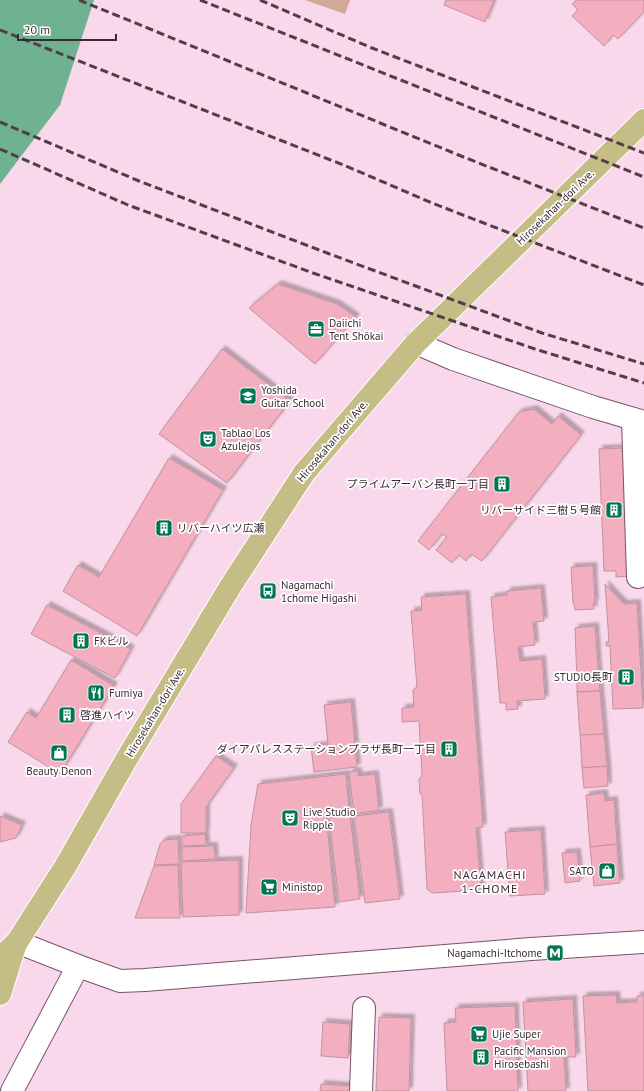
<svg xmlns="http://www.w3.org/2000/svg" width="644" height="1091" font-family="'PT Sans','Noto Sans JP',sans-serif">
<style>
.green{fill:#d0a999}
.water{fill:#6eb292}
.building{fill:#f3aebf;stroke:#c1939e;filter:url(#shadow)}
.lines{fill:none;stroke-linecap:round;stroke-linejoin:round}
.minor-casing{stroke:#775369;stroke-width:24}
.major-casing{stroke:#fff;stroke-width:24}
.minor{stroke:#fff;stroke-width:22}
.major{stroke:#c4be86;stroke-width:22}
.rail{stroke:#503e48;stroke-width:3;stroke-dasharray:8 4;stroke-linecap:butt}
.labels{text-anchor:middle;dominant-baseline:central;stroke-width:3.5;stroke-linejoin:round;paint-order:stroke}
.street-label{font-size:11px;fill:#3a2a33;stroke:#fff}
.poi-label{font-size:11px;fill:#3a2a33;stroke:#fff;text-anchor:start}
.neighbourhood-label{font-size:12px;letter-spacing:1px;fill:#3a2a33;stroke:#fff}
</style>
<defs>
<filter id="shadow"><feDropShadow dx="3.5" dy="-3.5" stdDeviation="1" flood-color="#0004"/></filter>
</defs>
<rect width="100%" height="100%" fill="#fad8eb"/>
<polygon class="green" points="305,0 350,0 345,14"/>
<polygon class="water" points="0,0 94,0 60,105 0,184"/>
<g class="building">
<polygon points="446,0 494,0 485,22 444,5"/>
<polygon points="577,0 644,0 644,12 618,39 613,35 604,46 572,16 578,10 572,4"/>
<polygon points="278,284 337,304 356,317 315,364 249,308"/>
<polygon points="222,349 290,401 227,483 159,434"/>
<polygon points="534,409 552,424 558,416 581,435 482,561 471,554 466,561 459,555 452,563 436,550 447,537 442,534 429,550 418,541 519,412"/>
<polygon points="624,448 630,576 616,577 616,571 604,571 599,449"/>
<polygon points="169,458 223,490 137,636 63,591 78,565 99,577"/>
<polygon points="593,566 595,603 593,603 594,609 575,610 574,604 573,603 571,567"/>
<polygon points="605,584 624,604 637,603 643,708 613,709 610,646 606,646 606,642 609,642"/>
<polygon points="541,588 544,621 533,622 535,645 518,647 520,661 542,659 545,699 517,701 518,709 506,710 506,703 500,703 491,597 507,595 507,591"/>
<polygon points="466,594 483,827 476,828 481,890 432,893 427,889 422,795 420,794 419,779 422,776 419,721 402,722 402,708 414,707 413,690 417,687 411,611 422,610 421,597"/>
<polygon points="47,605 131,649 115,678 31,634"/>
<polygon points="595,626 599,681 577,682 575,628"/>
<polygon points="71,660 114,686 60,774 8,742 27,712 36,718"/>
<polygon points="599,681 600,691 577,692 577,682"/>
<polygon points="600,691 604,734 580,735 577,692"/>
<polygon points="351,702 357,767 314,772 311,747 328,744 324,705"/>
<polygon points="604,734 607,766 582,768 580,735"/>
<polygon points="216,756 234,768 206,807 206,833 181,833 181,804"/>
<polygon points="607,766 608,786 584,788 582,768"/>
<polygon points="358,771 358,776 375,774 379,810 354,814 349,772"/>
<polygon points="346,774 349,812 326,814 335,907 246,913 251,825 258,784"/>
<polygon points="604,793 605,801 614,800 617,844 590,847 586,795"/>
<polygon points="389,812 400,899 365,903 354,816"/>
<polygon points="350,815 360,899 339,902 329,817"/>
<polygon points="0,816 22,825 16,838 0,842"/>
<polygon points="541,830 545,894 510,896 505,832"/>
<polygon points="205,834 206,845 182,846 182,836"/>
<polygon points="178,839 179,864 154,865 160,844 164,840"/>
<polygon points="617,844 620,883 594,886 590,847"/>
<polygon points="214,846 215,859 182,861 182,847"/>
<polygon points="577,852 580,881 565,883 562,853"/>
<polygon points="239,860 239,915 183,917 181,862"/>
<polygon points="178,865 180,918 135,918 154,866"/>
<polygon points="616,995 617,1003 637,1002 637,996 644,995 644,1091 588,1091 583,996"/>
<polygon points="573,999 576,1057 564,1057 566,1091 528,1091 523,1002"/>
<polygon points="515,1006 518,1091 447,1091 444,1023 456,1022 455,1008"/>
<polygon points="379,1017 411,1018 409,1091 376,1091"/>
<polygon points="323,1022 350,1024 348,1058 321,1056"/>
<polygon points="321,1084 350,1086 350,1091 320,1091"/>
</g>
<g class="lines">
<g class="minor-casing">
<g id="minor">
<polyline points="416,343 453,359 593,407 644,422"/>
<polyline points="633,419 638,577"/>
<polyline points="17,942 78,966 120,981 145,980 531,949 644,942"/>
<polyline points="12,1091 78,966"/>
<polyline points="361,1091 364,1008"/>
</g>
</g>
<g class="major-casing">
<g id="major">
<polyline points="0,958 17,942 65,867 126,760 230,587 304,473 416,343 644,120"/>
<polyline points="0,994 16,943"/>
</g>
</g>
<use href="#minor" class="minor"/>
<use href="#major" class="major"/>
<g class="rail">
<polyline points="79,0 461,156 644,228"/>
<polyline points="200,0 644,177"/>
<polyline points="260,0 372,48 644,153"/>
<polyline points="0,30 346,166 432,203 644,285"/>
<polyline points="0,122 139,181 327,253 542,333 644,364"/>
<polyline points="0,149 128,205 313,273 535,349 644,383"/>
</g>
</g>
<defs>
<g id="office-square" transform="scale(0.9)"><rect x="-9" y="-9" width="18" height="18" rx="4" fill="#017652" stroke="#fff"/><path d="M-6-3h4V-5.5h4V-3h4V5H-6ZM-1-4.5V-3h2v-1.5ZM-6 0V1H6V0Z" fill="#fff"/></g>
<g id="school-square" transform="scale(0.9)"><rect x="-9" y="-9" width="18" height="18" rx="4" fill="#017652" stroke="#fff"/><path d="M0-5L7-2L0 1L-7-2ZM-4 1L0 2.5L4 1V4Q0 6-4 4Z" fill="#fff"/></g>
<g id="theatre-square" transform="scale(0.9)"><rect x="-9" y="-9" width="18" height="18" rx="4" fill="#017652" stroke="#fff"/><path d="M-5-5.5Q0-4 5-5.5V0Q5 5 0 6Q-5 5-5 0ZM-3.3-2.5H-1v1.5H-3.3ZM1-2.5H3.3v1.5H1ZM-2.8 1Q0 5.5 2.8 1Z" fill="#fff"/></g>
<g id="building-square" transform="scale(0.9)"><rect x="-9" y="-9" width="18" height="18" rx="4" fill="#017652" stroke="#fff"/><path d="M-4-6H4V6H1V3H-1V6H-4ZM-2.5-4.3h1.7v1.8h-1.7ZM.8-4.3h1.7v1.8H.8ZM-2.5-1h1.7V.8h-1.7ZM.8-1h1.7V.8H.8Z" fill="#fff"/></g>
<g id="bus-square" transform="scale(0.9)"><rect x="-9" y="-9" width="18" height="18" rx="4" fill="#017652" stroke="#fff"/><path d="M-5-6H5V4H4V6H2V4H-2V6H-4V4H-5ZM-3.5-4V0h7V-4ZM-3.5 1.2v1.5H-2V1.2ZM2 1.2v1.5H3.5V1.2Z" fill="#fff"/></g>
<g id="restaurant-square" transform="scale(0.9)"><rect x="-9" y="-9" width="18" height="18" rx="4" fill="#017652" stroke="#fff"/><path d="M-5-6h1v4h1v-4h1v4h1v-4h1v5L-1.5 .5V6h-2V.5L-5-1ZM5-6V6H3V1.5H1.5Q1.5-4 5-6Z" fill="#fff"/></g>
<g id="shop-square" transform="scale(0.9)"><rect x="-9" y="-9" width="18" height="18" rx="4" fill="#017652" stroke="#fff"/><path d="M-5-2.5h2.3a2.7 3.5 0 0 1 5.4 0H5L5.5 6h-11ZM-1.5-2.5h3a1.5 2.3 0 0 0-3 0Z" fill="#fff"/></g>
<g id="supermarket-square" transform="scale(0.9)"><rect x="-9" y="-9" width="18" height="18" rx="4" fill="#017652" stroke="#fff"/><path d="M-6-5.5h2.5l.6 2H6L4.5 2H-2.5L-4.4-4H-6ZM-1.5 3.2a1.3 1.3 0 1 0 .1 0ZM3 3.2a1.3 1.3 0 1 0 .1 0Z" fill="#fff"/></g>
<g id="metro-square" transform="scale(0.9)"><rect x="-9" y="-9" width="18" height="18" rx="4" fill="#017652" stroke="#fff"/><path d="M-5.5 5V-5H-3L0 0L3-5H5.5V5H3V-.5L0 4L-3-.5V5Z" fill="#fff"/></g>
</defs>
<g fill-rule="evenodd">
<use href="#office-square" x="316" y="329"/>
<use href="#school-square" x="248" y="396"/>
<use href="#theatre-square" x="208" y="439"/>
<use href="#building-square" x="502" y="484"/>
<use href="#building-square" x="614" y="510"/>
<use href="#building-square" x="164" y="528"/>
<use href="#bus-square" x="268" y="591"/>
<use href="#building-square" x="81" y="641"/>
<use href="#building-square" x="626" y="677"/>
<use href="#restaurant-square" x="96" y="693"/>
<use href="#building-square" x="67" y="715"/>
<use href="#building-square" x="449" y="749"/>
<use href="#shop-square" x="59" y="753"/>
<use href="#theatre-square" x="290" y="818"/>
<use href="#shop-square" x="607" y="871"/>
<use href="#supermarket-square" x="269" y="887"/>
<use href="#metro-square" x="555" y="953"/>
<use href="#supermarket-square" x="479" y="1034"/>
<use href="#building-square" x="481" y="1057"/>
</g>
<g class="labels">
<g class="street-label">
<text transform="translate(555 207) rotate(-44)">Hirosekahan-dori Ave.</text>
<text transform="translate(332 441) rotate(-50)">Hirosekahan-dori Ave.</text>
<text transform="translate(155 712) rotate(-59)">Hirosekahan-dori Ave.</text>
</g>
<g class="poi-label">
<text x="329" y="323">Daiichi<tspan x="329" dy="13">Tent Shōkai</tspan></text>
<text x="261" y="390">Yoshida<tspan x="261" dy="13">Guitar School</tspan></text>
<text x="221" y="433">Tablao Los<tspan x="221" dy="13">Azulejos</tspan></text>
<text x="489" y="484" text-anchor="end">プライムアーバン長町一丁目</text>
<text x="601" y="510" text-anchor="end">リバーサイド三樹５号館</text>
<text x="177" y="528">リバーハイツ広瀬</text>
<text x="281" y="585">Nagamachi<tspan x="281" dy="13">1chome Higashi</tspan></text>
<text x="94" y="641">FKビル</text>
<text x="613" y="677" text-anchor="end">STUDIO長町</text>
<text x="109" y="693">Fumiya</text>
<text x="80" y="715">啓進ハイツ</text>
<text x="436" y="749" text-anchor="end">ダイアパレスステーションプラザ長町一丁目</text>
<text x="59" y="771" text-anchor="middle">Beauty Denon</text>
<text x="303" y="812">Live Studio<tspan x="303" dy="13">Ripple</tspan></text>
<text x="594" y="871" text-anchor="end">SATO</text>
<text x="282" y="887">Ministop</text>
<text x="542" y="953" text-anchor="end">Nagamachi-Itchome</text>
<text x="492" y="1034">Ujie Super</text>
<text x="494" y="1051">Pacific Mansion<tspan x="494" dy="13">Hirosebashi</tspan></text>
</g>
<g class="neighbourhood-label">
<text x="490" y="874">NAGAMACHI<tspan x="490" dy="14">1-CHOME</tspan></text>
</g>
</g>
<path d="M18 34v6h98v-6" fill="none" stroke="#3a2a33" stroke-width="2"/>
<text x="24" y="34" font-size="12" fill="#3a2a33" stroke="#ffffff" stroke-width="3" paint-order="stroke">20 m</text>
</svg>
